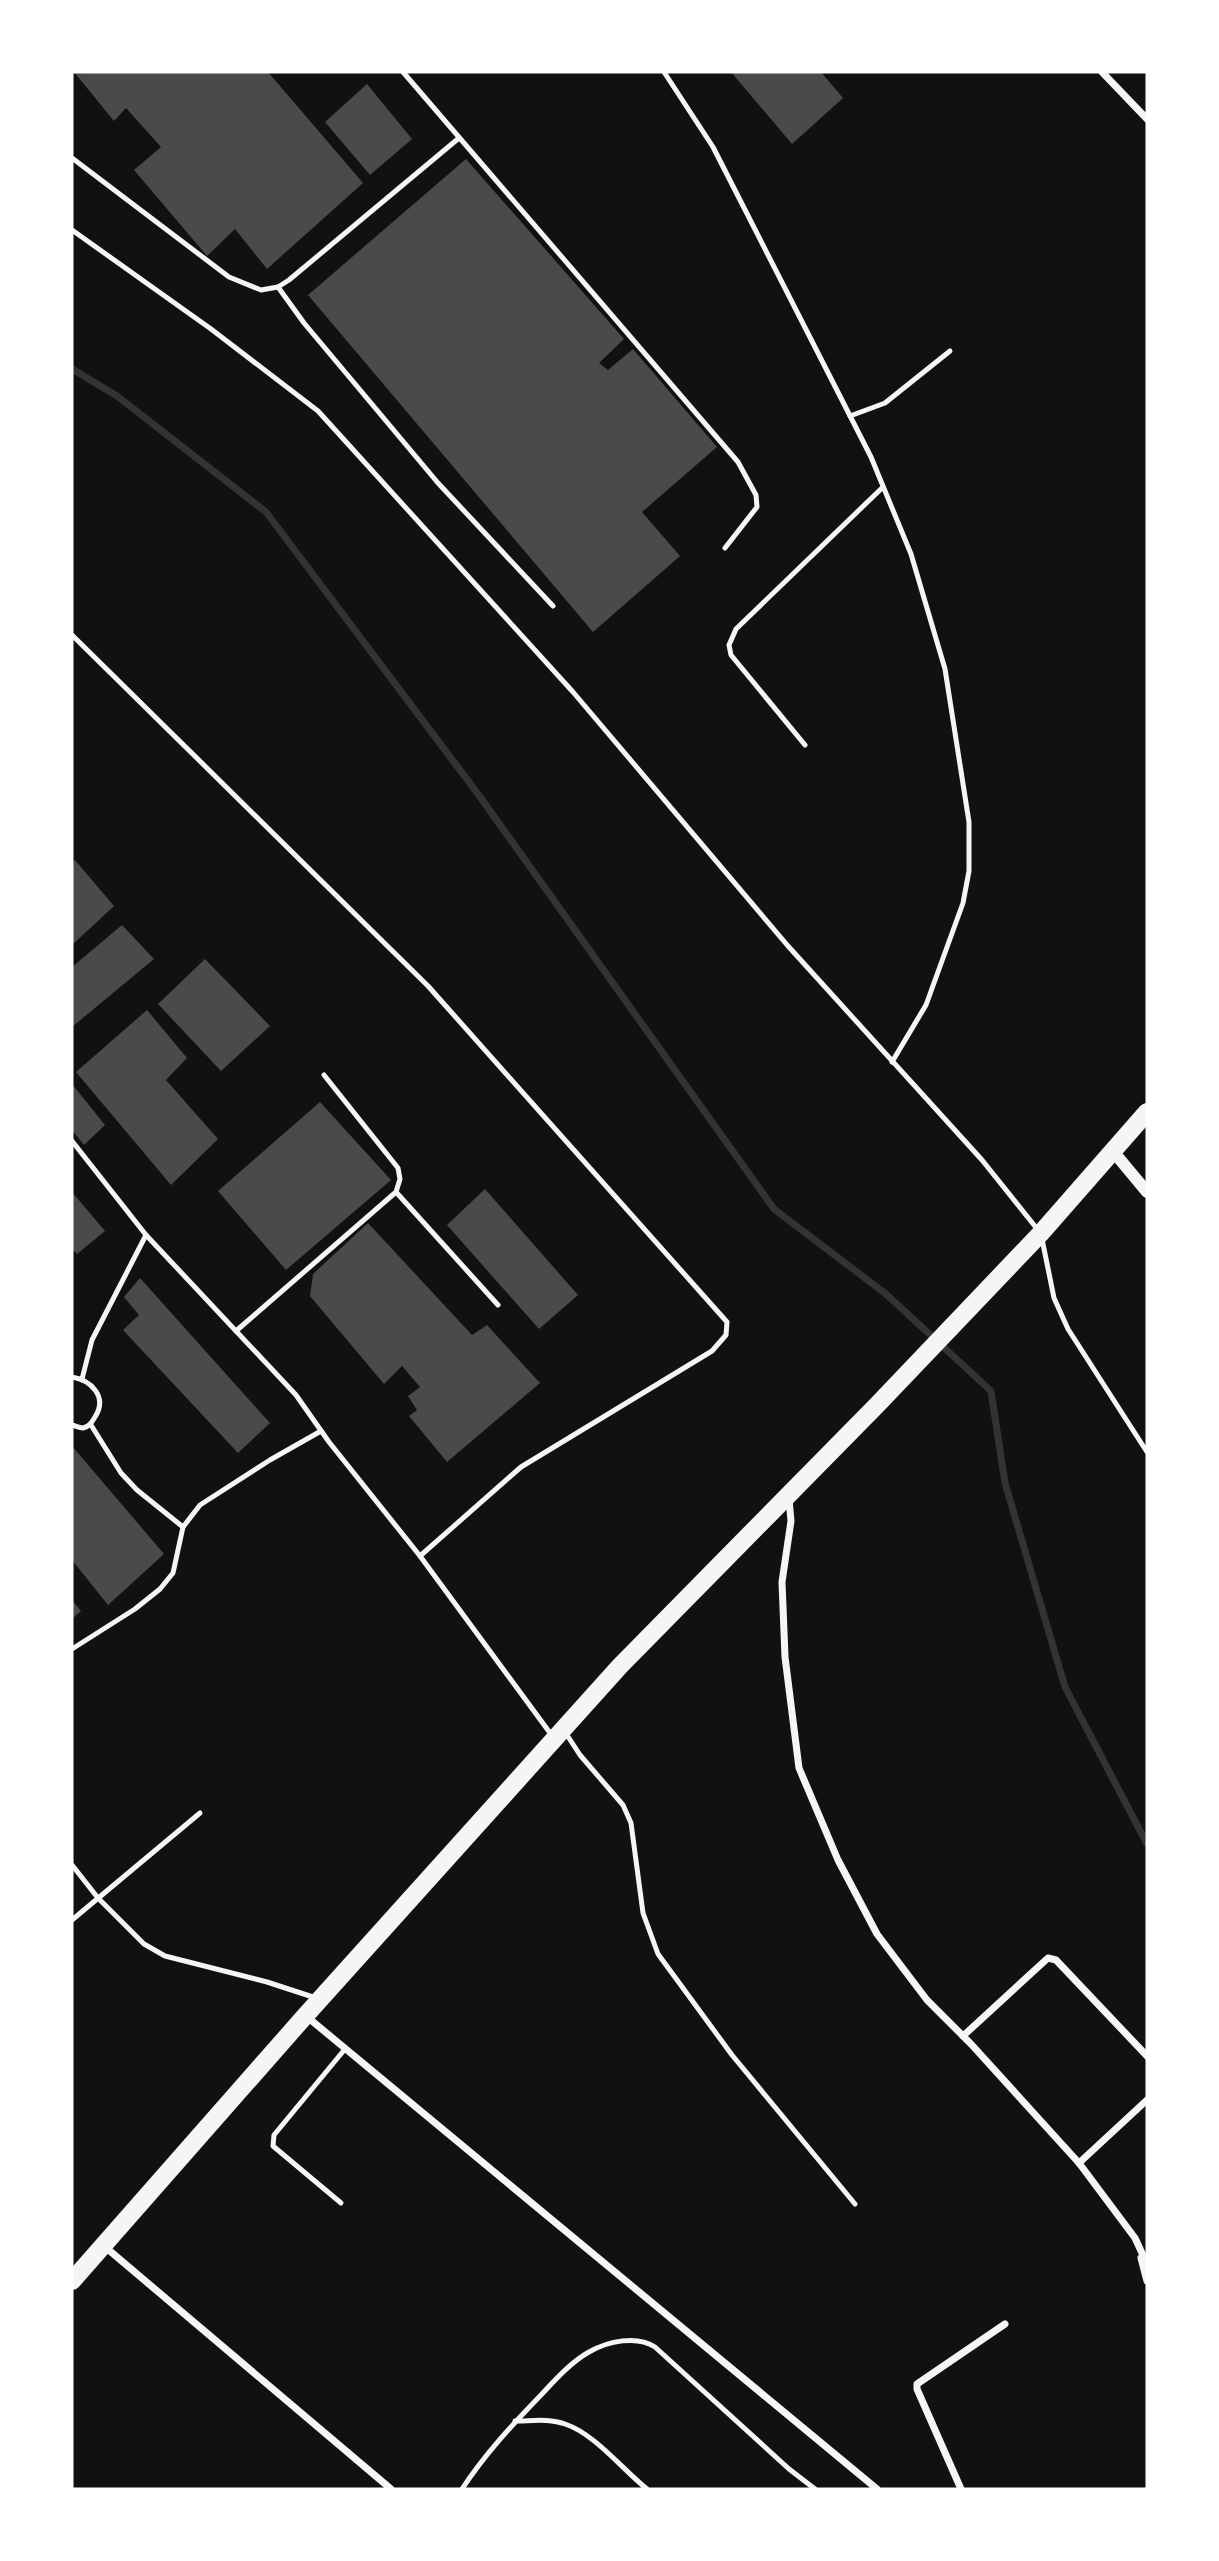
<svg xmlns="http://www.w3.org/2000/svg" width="1219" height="2561" font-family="'Asap Condensed',sans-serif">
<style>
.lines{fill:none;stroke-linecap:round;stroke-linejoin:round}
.stream{stroke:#333;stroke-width:7}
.building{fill:#4a4a4a}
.service{stroke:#f5f5f5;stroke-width:5}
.minor{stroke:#f5f5f5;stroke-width:7}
.tertiary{stroke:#f5f5f5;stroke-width:12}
.primary{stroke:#f5f5f5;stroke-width:18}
</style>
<rect width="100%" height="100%" fill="#111"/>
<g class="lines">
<polyline class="stream" points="72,369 117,396 266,512 478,794 774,1209 886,1294 991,1391 1005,1483 1065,1687 1147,1844"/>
</g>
<g class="building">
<polygon points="74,72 268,72 363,183 267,269 235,229 207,256 134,170 161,147 126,108 114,121"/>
<polygon points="731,72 821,72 843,98 792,144"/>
<polygon points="367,84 412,139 370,175 325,122"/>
<polygon points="466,159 624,339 599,363 608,370 633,349 717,447 642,512 680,556 593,632 308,295"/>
<polygon points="75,860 114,906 72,945 72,863"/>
<polygon points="122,925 154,959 72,1027 72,967"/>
<polygon points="205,959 270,1026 221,1071 158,1004"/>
<polygon points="147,1010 187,1058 166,1080 218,1139 171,1185 76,1072"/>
<polygon points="72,1084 105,1125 84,1145 72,1130"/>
<polygon points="320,1102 391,1180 286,1270 218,1191"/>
<polygon points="485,1189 578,1295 539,1329 447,1225"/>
<polygon points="72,1192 105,1231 77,1254 72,1249"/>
<polygon points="368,1223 472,1335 487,1325 540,1383 447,1462 409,1416 417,1410 408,1396 420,1387 402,1366 384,1384 310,1296 313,1274"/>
<polygon points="140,1278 270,1423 238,1453 123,1330 139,1315 124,1297"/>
<polygon points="72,1446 164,1554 108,1605 72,1560"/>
<polygon points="72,1600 81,1611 72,1619"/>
</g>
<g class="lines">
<g class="service">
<polyline points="403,72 738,462 756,495 757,507 725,548"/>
<polyline points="664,72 713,147 871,457 911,554 945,669 969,822 969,871 963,903 926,1005 892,1062"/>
<polyline points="72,158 229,277 261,290 278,287 289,280 459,138"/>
<polyline points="72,230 211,329 318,411 573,692 788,946 982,1160 1038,1230"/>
<polyline points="278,287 304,323 438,483 553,606"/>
<polyline points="850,416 885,403 950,351"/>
<polyline points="72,635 428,986 727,1322 726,1335 712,1351 521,1467 420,1556"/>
<polyline points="805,745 731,655 729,645 736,629 883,487"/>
<polyline points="72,1141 146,1235 296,1395 329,1442 420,1556 553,1737"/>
<polyline points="396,1192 498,1305"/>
<polyline points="1042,1239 1054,1298 1068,1329 1147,1452"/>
<polyline points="236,1331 396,1192 400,1179 398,1168 324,1075"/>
<path d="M 72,1377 C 91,1380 108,1397 95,1417 C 92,1422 89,1427 83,1428 C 79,1428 76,1426 72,1425"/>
<polyline points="82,1379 92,1340 146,1235"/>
<polyline points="91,1425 121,1473 137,1490 183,1527"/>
<polyline points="72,1649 135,1609 160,1589 173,1573 183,1527 200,1505 270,1460 321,1431"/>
<polyline points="565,1732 580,1755 623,1805 631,1823 643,1913 658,1954 732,2055 855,2204"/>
<polyline points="72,1865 98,1898 144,1944 165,1956 267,1982 316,1998"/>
<polyline points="72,1920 200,1813"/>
<polyline points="341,2203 273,2146 274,2135 345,2049"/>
<path d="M 515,2421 C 531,2421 549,2418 565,2424 C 595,2434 622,2469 647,2489"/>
<path d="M 462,2489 C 485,2454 512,2425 541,2395 C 555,2380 571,2362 589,2352 C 608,2341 637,2335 655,2347 L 789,2469 L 815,2489"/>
</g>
<g class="minor">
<polyline points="1102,72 1147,119"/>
<polyline points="789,1499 791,1521 782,1582 785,1657 799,1768 838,1860 877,1934 927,2000 971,2044 1079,2163 1135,2238 1147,2264"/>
<polyline points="306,2016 877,2489"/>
<polyline points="963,2036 1048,1958 1056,1960 1147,2056"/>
<polyline points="1079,2163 1147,2100"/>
<polyline points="104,2246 391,2489"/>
<polyline points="1141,2258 1147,2281"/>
<polyline points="961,2489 917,2389 917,2384 1005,2324"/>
</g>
<polyline class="tertiary" points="1112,1150 1147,1192"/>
<polyline class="primary" points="72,2281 305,2016 620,1666 877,1405 1041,1233 1147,1112"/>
</g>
<rect width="1219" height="2561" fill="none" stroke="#ffffff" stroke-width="147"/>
</svg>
